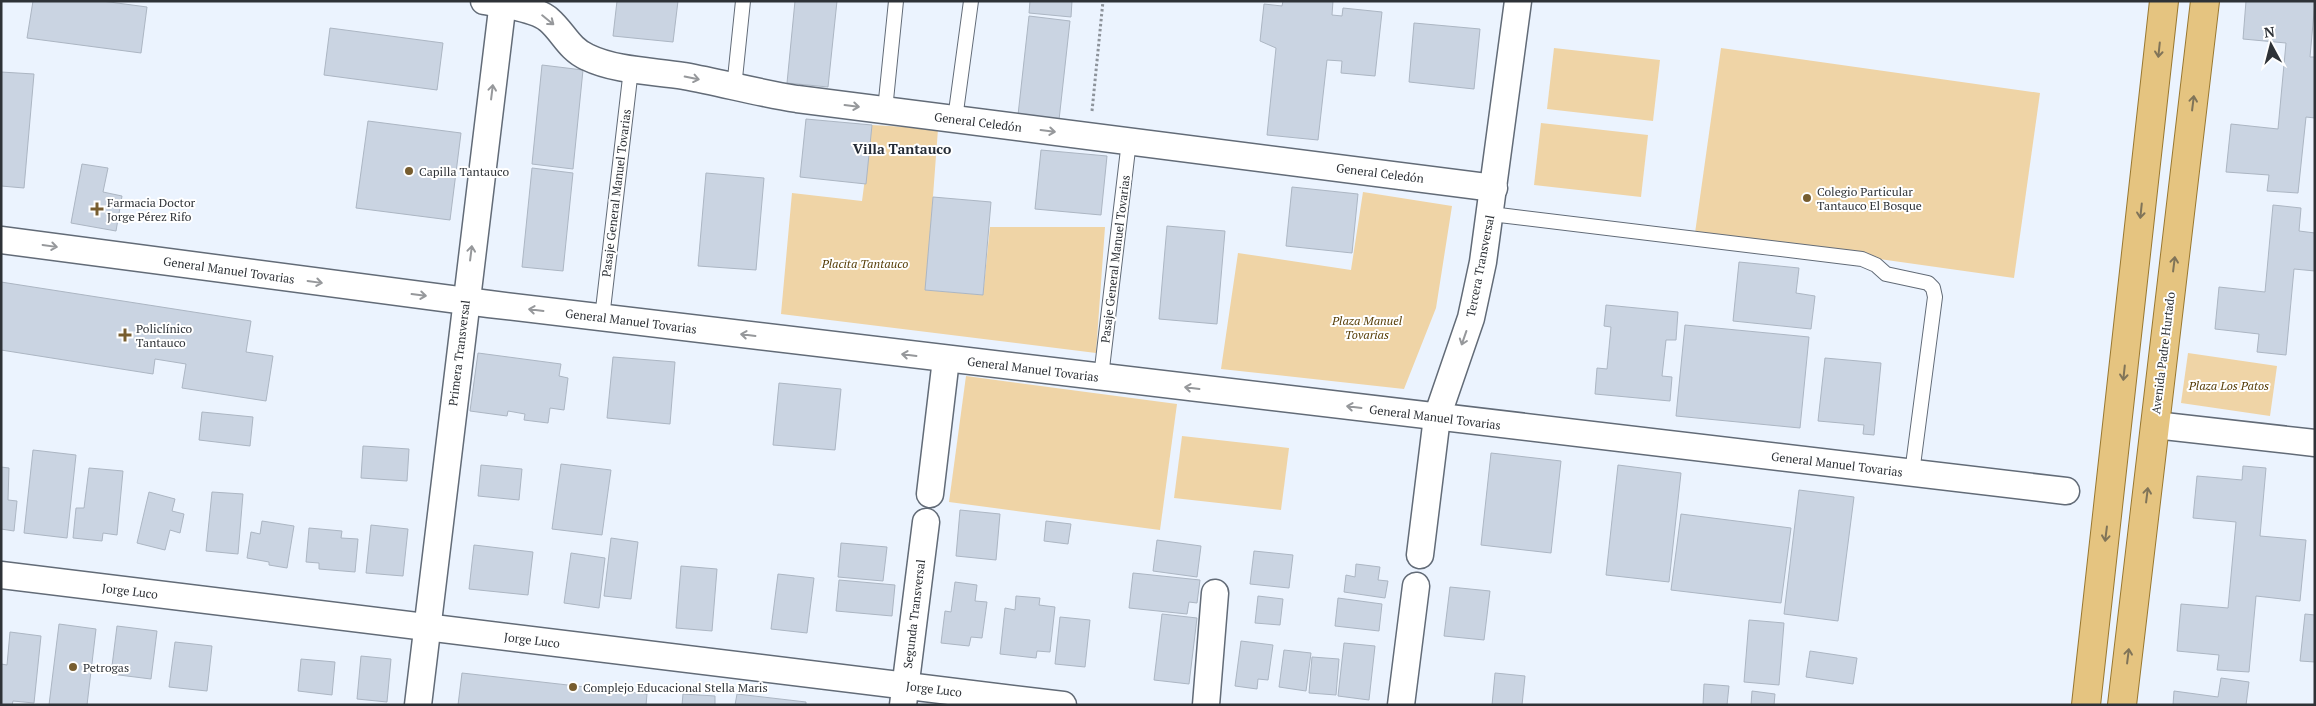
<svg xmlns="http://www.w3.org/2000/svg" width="2316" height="706" font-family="'PT Serif',serif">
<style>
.green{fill:#efd4a6}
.building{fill:#cad4e2;stroke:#acb6c3}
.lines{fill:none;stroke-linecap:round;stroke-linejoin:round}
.service-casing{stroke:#626b77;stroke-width:16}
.minor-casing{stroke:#626b77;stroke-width:29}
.primary-casing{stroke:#997830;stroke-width:30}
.path{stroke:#8d939b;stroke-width:3;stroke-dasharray:2.5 2.5;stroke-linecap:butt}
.service{stroke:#fff;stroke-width:14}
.minor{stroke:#fff;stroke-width:26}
.primary{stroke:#e5c480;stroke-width:28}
.oneway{stroke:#96989b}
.oneway2{stroke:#807458}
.poi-dot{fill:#775d2f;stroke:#fff;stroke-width:2}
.labels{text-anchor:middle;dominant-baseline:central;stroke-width:4;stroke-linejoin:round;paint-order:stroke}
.street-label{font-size:12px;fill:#2e3237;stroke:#fff}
.poi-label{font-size:12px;fill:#2e3237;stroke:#fff;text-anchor:start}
.park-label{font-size:12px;font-style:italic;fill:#573e08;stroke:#fff}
.neighbourhood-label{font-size:14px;font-weight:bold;fill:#242b35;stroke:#fff}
</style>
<rect width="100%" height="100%" fill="#ebf3fe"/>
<g class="green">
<polygon points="1554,48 1660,60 1653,121 1547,109"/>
<polygon points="1721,48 2040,93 2014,278 1695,233"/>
<polygon points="1541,123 1648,135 1641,197 1534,185"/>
<polygon points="872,125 938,129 926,290 983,295 990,227 1105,227 1096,353 781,314 792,193 862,201"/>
<polygon points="1363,192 1452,206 1436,308 1404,389 1221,369 1238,253 1351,270"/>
<polygon points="2188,353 2277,366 2270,416 2181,403"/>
<polygon points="966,376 1177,404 1160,530 949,502"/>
<polygon points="1182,436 1289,448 1281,510 1174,498"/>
</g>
<g class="building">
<polygon points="33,1 102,1 147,7 141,53 27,38"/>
<polygon points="617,1 678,1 673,42 613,36"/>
<polygon points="795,1 837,1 828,87 787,83"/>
<polygon points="1030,1 1072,1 1071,17 1029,13"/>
<polygon points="1283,1 1333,1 1332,15 1342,16 1343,8 1382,12 1375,76 1341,73 1342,61 1327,60 1318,140 1267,135 1276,48 1260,41 1264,4 1282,6"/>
<polygon points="2246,1 2315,1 2310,57 2315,57 2315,118 2306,117 2298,193 2267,191 2269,175 2226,172 2231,124 2278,129 2286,43 2243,39"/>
<polygon points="1029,16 1070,21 1059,120 1018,115"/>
<polygon points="1414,23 1480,29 1474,89 1409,82"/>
<polygon points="330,28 443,43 437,90 324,75"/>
<polygon points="542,65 583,70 573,169 532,164"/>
<polygon points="1,72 34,74 24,188 1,186"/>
<polygon points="806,119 872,125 866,184 800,177"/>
<polygon points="368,121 461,133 450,220 356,208"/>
<polygon points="1041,150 1107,156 1101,215 1035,209"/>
<polygon points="82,164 108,168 103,192 122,196 116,231 71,223"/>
<polygon points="532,168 573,173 563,271 522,267"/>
<polygon points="706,173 764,178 756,270 698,266"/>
<polygon points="1292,187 1358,194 1352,253 1286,246"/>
<polygon points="933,197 991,202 983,295 925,290"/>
<polygon points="2273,205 2301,208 2299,231 2315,233 2315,271 2294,269 2286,355 2257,352 2259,334 2215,329 2219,287 2265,292"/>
<polygon points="1167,226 1225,231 1217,324 1159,319"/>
<polygon points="1739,262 1799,268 1796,293 1815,296 1811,329 1733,321"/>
<polygon points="1,282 251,321 246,352 273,356 266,401 182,388 186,364 155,359 153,374 1,350"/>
<polygon points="1606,305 1678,312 1676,340 1666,340 1662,376 1672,377 1670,401 1595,394 1597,368 1607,369 1611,327 1604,326"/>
<polygon points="1685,325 1809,337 1800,428 1676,416"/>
<polygon points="478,353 561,364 559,376 568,378 564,410 550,408 548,423 524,420 525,414 508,411 507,416 470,411"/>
<polygon points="613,357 675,362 670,424 607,418"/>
<polygon points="1825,358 1881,363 1874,435 1863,434 1864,425 1818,421"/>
<polygon points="779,383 841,389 835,450 773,445"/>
<polygon points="202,412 253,417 250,446 199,440"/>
<polygon points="363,446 409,449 407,481 361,478"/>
<polygon points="33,450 76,455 67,538 24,533"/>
<polygon points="1491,453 1561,461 1551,553 1481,545"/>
<polygon points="561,464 611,470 602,535 552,529"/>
<polygon points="481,465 522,469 519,500 478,496"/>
<polygon points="1618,465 1681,473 1669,582 1606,575"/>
<polygon points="2243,466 2266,468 2260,536 2306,540 2300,601 2256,596 2249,672 2217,670 2219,655 2177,651 2181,604 2228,608 2236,522 2193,518 2197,476 2242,480"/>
<polygon points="1,467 9,468 8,500 17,501 14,531 1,529"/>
<polygon points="89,468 123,471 117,535 103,533 102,541 73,538 76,508 84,508"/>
<polygon points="1799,490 1854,497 1838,621 1784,614"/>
<polygon points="149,492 175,499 172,511 184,514 180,533 170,530 165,550 137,543"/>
<polygon points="212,492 243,494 238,554 206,551"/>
<polygon points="960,510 1000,514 996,560 956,556"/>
<polygon points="1681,514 1791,528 1781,603 1671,590"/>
<polygon points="262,521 294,526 287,568 269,565 269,562 247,558 251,532 260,534"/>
<polygon points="1046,521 1071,524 1068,544 1044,541"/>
<polygon points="371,525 408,529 403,576 366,573"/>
<polygon points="309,528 342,531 341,538 358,539 355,572 319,569 319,563 306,562"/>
<polygon points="611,538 638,542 631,599 604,596"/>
<polygon points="1157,540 1201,546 1197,577 1153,571"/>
<polygon points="841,543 887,547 883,581 838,577"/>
<polygon points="474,545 533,552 528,595 469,589"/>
<polygon points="1254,551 1293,555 1289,588 1250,584"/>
<polygon points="571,553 605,558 599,608 564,603"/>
<polygon points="1356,564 1380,567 1378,580 1388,581 1385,598 1344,592 1346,575 1355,577"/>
<polygon points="681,566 717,569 712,631 676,628"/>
<polygon points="1133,573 1200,580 1197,603 1189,602 1187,614 1129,608"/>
<polygon points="778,574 814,578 807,633 771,629"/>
<polygon points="839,580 895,585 892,616 836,611"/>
<polygon points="955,582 977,585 975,601 987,602 982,638 971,637 969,646 941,643 945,611 951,612"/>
<polygon points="1450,587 1490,591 1484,640 1444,636"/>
<polygon points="1016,596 1040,598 1039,605 1055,607 1050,652 1037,651 1036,658 1000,654 1005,608 1015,610"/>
<polygon points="1258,596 1283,599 1280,625 1255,623"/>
<polygon points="1338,598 1382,604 1379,631 1335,626"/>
<polygon points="1162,614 1197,618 1189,684 1154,680"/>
<polygon points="2305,614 2315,615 2315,662 2300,661"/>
<polygon points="1060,617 1090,620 1085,667 1055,664"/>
<polygon points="1749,620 1784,623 1779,685 1744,682"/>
<polygon points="59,624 96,629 87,705 49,705"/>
<polygon points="117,626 157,631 151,679 111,674"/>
<polygon points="10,632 41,636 34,703 13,701 12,705 1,705 1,664 7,665"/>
<polygon points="1241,641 1273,645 1268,680 1258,679 1257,689 1235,686"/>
<polygon points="175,642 212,646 207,691 169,687"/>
<polygon points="1344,643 1375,646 1369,700 1338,696"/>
<polygon points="1284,650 1311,653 1306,691 1279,687"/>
<polygon points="1810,651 1857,658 1853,684 1806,677"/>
<polygon points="361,656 391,659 387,702 357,699"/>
<polygon points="1312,657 1339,659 1336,695 1309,693"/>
<polygon points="301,659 335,662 332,695 298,691"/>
<polygon points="462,673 647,694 646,705 458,705"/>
<polygon points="1495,673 1525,676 1522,705 1492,705"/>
<polygon points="2221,678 2249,682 2246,705 2173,705 2174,691 2218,697"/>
<polygon points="1704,684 1729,686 1727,705 1703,705"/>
<polygon points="1752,691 1775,694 1774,705 1751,705"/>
<polygon points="683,694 715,696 715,705 682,705"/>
<polygon points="737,694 806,702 806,705 735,705"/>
</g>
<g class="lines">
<g class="service-casing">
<g id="service">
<polyline points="734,88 743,1"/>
<polyline points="885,110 896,1"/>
<polyline points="955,119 971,1"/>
<polyline points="1491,214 1862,259 1876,265 1886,274 1928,283 1933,288 1935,297 1912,473"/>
<polyline points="602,318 631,69"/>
<polyline points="1101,377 1129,141"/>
</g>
</g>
<g class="minor-casing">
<g id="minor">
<path d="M 484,1 C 501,4 536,8 549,20 C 563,32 569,49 587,57 C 616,71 653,71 684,76 C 722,83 759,93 797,99 L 1494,188"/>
<polyline points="1,240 489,304 2066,491"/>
<polyline points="2155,425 2315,443"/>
<polyline points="930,494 946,359"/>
<polyline points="1420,555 1437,417 1471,318 1483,262 1518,1"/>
<polyline points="1,575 1063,705"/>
<polyline points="418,705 503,1"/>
<polyline points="903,705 926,522"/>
<polyline points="1206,705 1215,593"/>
<polyline points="1401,705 1416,586"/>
</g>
</g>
<g class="primary-casing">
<g id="primary">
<polyline points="2086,705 2164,1"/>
<polyline points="2122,705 2205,1"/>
</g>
</g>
<polyline class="path" points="1092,111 1103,1"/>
<use href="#service" class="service"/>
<use href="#minor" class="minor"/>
<use href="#primary" class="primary"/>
</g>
<defs><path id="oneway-shaft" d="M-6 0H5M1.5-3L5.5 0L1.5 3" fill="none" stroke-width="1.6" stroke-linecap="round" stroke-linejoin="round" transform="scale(1.25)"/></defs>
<g class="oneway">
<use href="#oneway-shaft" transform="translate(548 20) rotate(39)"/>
<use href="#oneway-shaft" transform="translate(692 78) rotate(11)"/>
<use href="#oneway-shaft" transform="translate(492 92) rotate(-83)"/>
<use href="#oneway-shaft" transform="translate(852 106) rotate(7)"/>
<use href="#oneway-shaft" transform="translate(1048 131) rotate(7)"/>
<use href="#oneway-shaft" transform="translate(50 246) rotate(8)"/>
<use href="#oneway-shaft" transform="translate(471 253) rotate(-83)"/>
<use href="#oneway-shaft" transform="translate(315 282) rotate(8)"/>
<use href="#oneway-shaft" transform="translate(419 295) rotate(7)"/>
<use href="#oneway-shaft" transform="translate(536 310) rotate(-173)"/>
<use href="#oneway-shaft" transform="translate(748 335) rotate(-173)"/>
<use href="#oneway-shaft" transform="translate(1464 338) rotate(109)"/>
<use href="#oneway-shaft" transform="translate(909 355) rotate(-173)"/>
<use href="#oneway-shaft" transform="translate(1192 388) rotate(-173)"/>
<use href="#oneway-shaft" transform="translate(1354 407) rotate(-173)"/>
</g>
<g class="oneway2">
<use href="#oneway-shaft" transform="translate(2159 50) rotate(96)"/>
<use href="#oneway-shaft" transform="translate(2193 103) rotate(-83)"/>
<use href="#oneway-shaft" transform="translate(2141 211) rotate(96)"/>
<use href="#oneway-shaft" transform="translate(2174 264) rotate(-83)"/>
<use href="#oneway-shaft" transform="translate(2124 373) rotate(96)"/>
<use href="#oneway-shaft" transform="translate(2147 495) rotate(-83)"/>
<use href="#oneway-shaft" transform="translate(2106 534) rotate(97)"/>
<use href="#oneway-shaft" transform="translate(2128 656) rotate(-83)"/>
</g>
<g class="poi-dot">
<circle cx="409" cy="171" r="5"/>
<circle cx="1807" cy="198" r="5"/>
<path d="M94.5 201.5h5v5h5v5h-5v5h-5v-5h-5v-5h5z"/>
<path d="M122.5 327.5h5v5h5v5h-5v5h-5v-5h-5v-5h5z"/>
<circle cx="73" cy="667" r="5"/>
<circle cx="573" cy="687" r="5"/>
</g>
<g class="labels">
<g class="street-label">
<text transform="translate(978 122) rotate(7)">General Celedón</text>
<text transform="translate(1380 173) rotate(7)">General Celedón</text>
<text transform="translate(616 193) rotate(-83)">Pasaje General Manuel Tovarias</text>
<text transform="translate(1115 259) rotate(-83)">Pasaje General Manuel Tovarias</text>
<text transform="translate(1480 266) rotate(-79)">Tercera Transversal</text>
<text transform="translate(229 270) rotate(8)">General Manuel Tovarias</text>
<text transform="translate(631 321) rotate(7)">General Manuel Tovarias</text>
<text transform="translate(459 353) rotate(-83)">Primera Transversal</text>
<text transform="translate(2163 353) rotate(-83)">Avenida Padre Hurtado</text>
<text transform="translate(1033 369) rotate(7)">General Manuel Tovarias</text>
<text transform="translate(1435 417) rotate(7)">General Manuel Tovarias</text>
<text transform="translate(1837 464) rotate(7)">General Manuel Tovarias</text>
<text transform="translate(130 591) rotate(7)">Jorge Luco</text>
<text transform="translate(914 614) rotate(-83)">Segunda Transversal</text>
<text transform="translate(532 640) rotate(7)">Jorge Luco</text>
<text transform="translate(934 689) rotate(7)">Jorge Luco</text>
</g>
<g class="poi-label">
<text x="419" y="171">Capilla Tantauco</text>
<text x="1817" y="191">Colegio Particular<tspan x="1817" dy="14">Tantauco El Bosque</tspan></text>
<text x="107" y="202">Farmacia Doctor<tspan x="107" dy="14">Jorge Pérez Rifo</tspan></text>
<text x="136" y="328">Policlínico<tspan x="136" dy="14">Tantauco</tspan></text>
<text x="83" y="667">Petrogas</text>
<text x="583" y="687">Complejo Educacional Stella Maris</text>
</g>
<g class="park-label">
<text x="865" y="263">Placita Tantauco</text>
<text x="1367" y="320">Plaza Manuel<tspan x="1367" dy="14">Tovarias</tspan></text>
<text x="2229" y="385">Plaza Los Patos</text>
</g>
<g class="neighbourhood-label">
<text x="902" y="148">Villa Tantauco</text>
</g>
</g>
<rect width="2316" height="706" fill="none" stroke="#2e3237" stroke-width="5"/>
<g transform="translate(2271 45) rotate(353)" stroke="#ffffff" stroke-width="4" paint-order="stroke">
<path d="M0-4L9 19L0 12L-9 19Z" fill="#2e3237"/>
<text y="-8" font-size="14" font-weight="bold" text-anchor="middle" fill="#2e3237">N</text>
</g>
</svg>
